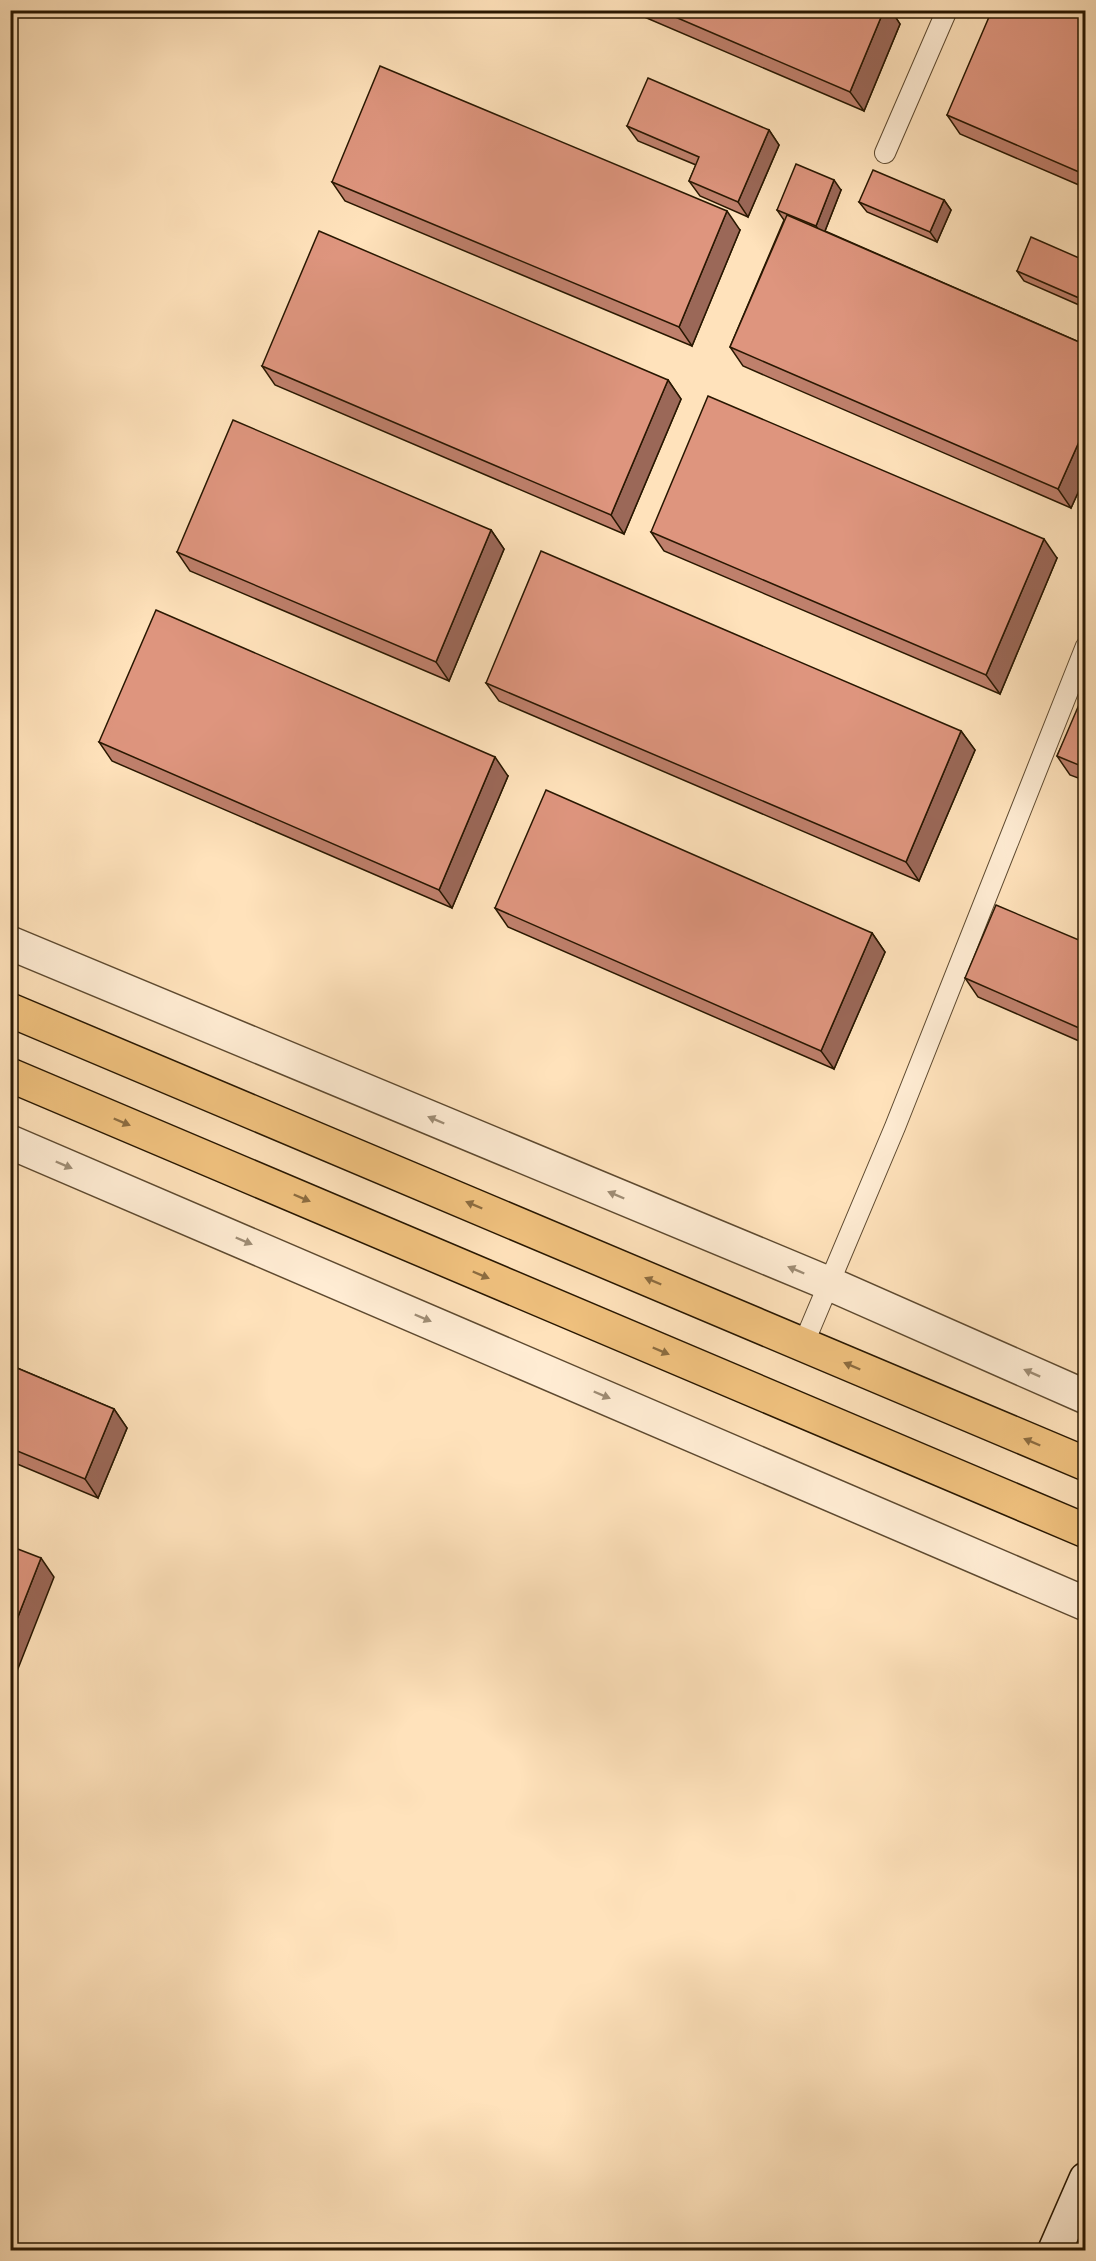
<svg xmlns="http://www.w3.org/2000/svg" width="1096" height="2261" font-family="'Sorts Mill Goudy',serif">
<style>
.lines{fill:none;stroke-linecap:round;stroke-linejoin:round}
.lane-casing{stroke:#5e4a30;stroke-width:22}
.street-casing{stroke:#5e4a30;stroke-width:36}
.secondary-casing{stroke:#281701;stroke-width:36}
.highway-casing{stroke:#281701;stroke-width:36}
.lane{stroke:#ffecd3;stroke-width:20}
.street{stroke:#ffecd3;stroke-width:33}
.secondary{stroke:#ffecd3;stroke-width:33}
.highway{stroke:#f0c17e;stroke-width:33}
.wall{fill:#bf806c;stroke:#281701;stroke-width:1.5}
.shaded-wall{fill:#9b6858;stroke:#281701;stroke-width:1.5}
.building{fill:#de957e;stroke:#281701;stroke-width:1.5}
.oneway{fill:#9e8c74}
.oneway2{fill:#8c6c40}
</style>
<rect width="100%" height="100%" fill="#ffe2bb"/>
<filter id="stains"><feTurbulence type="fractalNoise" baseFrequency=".00333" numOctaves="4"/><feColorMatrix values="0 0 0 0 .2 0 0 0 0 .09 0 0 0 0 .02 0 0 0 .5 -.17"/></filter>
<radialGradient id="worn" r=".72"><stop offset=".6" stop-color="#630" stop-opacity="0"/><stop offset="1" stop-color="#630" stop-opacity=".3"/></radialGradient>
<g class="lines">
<g class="lane-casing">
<g id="lane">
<polyline points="885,153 947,10"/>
<polyline points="803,1345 895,1127 1086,646"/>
</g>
</g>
<g class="street-casing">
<g id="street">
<polyline points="10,943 830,1284 1086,1397"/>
<polyline points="10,1142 1086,1604"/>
</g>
</g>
<g class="secondary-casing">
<polyline id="secondary" points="1055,2250 1086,2179"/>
</g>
<g class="highway-casing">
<g id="highway">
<polyline points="10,1010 1086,1464"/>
<polyline points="10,1075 1086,1531"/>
</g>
</g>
<use href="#lane" class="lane"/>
<use href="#street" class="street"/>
<use href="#secondary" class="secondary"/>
<use href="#highway" class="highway"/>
</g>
<g class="wall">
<polygon points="628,10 891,10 900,24 864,111"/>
<polygon points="1086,10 1086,188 960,134 947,115"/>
<polygon points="627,126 769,130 779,145 748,217 700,196 689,181 696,165 638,141"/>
<polygon points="332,182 740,230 692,346 345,201"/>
<polygon points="841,190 825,231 1086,345 1086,475 1071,508 743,366 730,347 784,220 777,210"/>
<polygon points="944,200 951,210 937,242 867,212 859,202"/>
<polygon points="1086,261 1086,308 1024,281 1017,271"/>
<polygon points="262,366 668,380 681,399 624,534 275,385"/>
<polygon points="491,530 504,549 449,681 190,571 177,552"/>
<polygon points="651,532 1057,558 1000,694 664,551"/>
<polygon points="486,683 961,731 975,750 919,881 499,701"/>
<polygon points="1086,694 1086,781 1070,775 1057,756"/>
<polygon points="99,742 508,776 452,908 112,761"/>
<polygon points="495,908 872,933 885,952 834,1069 508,927"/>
<polygon points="1086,943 1086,1044 978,997 965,978"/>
<polygon points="10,1365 114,1409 127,1428 98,1498 10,1461"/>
</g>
<g class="shaded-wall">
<polygon points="884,10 891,10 900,24 864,111 850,92"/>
<polygon points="769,130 779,145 748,217 738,202"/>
<polygon points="834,180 841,190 823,236 816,226"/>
<polygon points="944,200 951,210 937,242 930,232"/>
<polygon points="727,211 740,230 692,346 679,327"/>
<polygon points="668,380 681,399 624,534 611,515"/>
<polygon points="1086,426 1086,475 1071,508 1058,489"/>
<polygon points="491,530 504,549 449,681 436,662"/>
<polygon points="1044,539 1057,558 1000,694 986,675"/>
<polygon points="10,638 17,647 10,661"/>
<polygon points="961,731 975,750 919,881 906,862"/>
<polygon points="495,757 508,776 452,908 439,890"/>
<polygon points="872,933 885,952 834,1069 821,1051"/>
<polygon points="114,1409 127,1428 98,1498 85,1479"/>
<polygon points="41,1558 54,1577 10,1689 10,1637"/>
</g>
<g class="building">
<polygon points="659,10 884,10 850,92"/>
<polygon points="992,10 1086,10 1086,175 947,115"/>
<polygon points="380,66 727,211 679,327 332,182"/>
<polygon points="648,78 769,130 738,202 689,181 699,157 627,126"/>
<polygon points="796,164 834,180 816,226 777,210"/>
<polygon points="873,170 944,200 930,232 859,202"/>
<polygon points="787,215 1086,345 1086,426 1058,489 730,347"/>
<polygon points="319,231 668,380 611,515 262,366"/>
<polygon points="1031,237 1086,261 1086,301 1017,271"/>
<polygon points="708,396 1044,539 986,675 651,532"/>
<polygon points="233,420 491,530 436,662 177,552"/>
<polygon points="541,551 961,731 906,862 486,683"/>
<polygon points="156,610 495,757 439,890 99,742"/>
<polygon points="1084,693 1086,694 1086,768 1057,756"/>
<polygon points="546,790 872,933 821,1051 495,908"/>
<polygon points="996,905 1086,943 1086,1031 965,978"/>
<polygon points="10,1365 114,1409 85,1479 10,1448"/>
<polygon points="10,1546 41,1558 10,1637"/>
</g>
<defs><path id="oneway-solid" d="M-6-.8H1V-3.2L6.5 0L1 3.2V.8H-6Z" transform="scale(1.5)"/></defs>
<g class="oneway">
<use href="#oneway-solid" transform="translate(436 1120) rotate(-157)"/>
<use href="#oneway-solid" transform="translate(64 1165) rotate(23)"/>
<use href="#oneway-solid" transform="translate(616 1195) rotate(-157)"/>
<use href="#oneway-solid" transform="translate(244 1241) rotate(23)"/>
<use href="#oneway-solid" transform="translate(796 1270) rotate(-157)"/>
<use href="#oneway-solid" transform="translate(423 1318) rotate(23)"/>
<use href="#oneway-solid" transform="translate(1032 1373) rotate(-156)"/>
<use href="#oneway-solid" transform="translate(602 1395) rotate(23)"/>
</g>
<g class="oneway2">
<use href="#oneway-solid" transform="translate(122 1122) rotate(23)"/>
<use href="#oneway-solid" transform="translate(302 1198) rotate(23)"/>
<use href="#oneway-solid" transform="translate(474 1205) rotate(-157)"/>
<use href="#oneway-solid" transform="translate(481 1275) rotate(23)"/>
<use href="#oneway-solid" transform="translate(653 1281) rotate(-157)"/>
<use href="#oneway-solid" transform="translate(661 1351) rotate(23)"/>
<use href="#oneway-solid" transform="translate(852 1366) rotate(-157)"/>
<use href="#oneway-solid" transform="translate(1032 1442) rotate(-157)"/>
</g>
<rect width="1096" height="2261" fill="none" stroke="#ffe2bb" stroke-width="36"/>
<rect x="12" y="12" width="1072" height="2237" fill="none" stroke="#281701" stroke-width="3"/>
<rect x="18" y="18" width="1060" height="2225" fill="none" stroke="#281701" stroke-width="1.5"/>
<rect width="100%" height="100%" filter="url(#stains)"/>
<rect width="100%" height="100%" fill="url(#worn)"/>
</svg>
